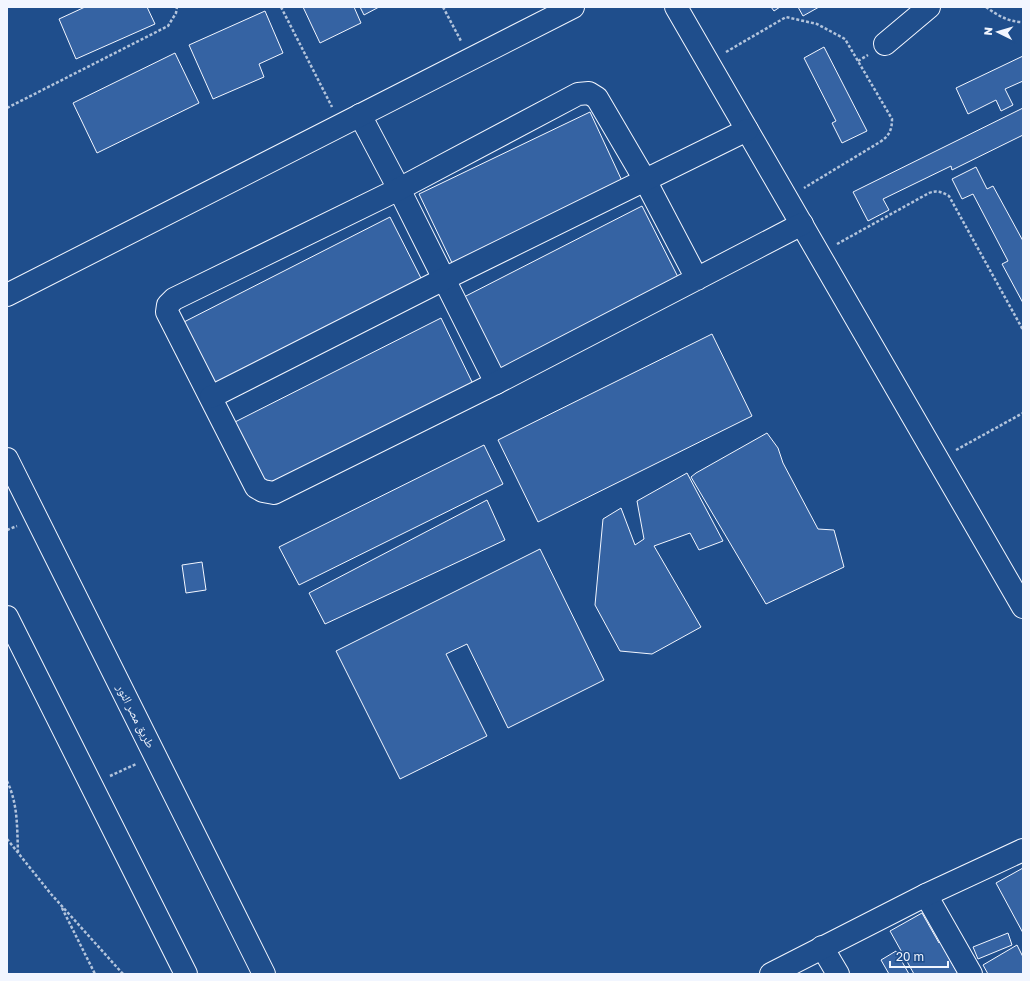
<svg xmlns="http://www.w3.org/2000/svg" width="1030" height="981" font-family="'Golos Text','Noto Naskh Arabic',sans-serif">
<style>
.building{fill:#3563a3;stroke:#f2f6ff}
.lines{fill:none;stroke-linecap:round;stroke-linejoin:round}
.minor-casing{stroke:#f2f6ff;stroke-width:24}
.path{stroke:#b3c4dc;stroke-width:2.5;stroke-dasharray:3 2;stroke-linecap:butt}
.minor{stroke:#1f4e8c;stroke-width:22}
.labels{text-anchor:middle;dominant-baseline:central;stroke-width:3;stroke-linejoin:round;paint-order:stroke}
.street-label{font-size:12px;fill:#f2f6ff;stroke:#1f4e8c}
</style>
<rect width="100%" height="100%" fill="#1f4e8c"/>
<g class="building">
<polygon points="85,7 147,7 155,24 76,59 59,19"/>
<polygon points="303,7 354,7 361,23 320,43"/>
<polygon points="360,7 379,7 364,15"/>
<polygon points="771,7 780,7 774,11"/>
<polygon points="798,7 819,7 803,16"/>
<polygon points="265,11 283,53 259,64 264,77 213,99 189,45"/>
<polygon points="824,47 867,131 842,143 832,123 836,121 804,58"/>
<polygon points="175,53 199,103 97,153 73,103"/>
<polygon points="1023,56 1023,81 1005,89 1013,105 1001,111 996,100 968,114 956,88"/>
<polygon points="1023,108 1023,135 952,170 951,166 883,199 889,210 868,221 853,192"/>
<polygon points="590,112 623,183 453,265 419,194"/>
<polygon points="976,167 987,189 993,186 1023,241 1023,303 1002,264 1008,261 973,194 962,199 952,179"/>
<polygon points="642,206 679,279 499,372 462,298"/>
<polygon points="390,217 424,284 213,391 180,324"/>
<polygon points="441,318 473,384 266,488 233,423"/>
<polygon points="712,334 752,416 538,522 498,440"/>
<polygon points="767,433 778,448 783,463 818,529 834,530 844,567 766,604 691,477 696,473"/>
<polygon points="484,445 503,484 299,585 279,547"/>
<polygon points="687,473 723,541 699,550 690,533 654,546 701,627 652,654 620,651 595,605 603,519 621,508 635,545 644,539 637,501"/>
<polygon points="487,500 505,540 325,624 309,593"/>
<polygon points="540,549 604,680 508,728 467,644 446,654 487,736 400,779 336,651"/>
<polygon points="202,562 206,590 186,593 182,565"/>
<polygon points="1023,868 1023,933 996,883"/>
<polygon points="922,913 939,943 940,942 958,974 914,974 890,931"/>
<polygon points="1008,933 1012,945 978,959 973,947"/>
<polygon points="1017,945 1023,957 1023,974 988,974 983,965"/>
<polygon points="896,951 909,974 889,974 881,960"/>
</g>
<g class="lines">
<g class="minor-casing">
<g id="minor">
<polyline points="676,7 1023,607"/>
<polyline points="885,44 929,7"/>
<polyline points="360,115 399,189 496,383"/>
<polyline points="697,279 645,180 597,98 589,93 578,94 399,189 174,299 168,305 167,312 256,487 263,491 274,493 496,383 802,224"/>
<polyline points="7,295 573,7"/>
<polyline points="211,397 444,279 747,130"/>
<polyline points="7,459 264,974"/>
<polyline points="7,617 186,974"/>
<polyline points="926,895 971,974"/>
<polyline points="822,947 838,974"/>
<polyline points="771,974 926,895 1023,850"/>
</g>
</g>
<g class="path">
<polyline points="281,7 332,107"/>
<polyline points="443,7 461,41"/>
<path d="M 986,7 C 997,15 1008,22 1023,22"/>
<path d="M 726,52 L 786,17 L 817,24 L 845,39 L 892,119 C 892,130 889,136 880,142 L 804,188"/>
<polyline points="858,61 868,55"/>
<polyline points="7,108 168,26 176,13 177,7"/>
<path d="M 837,244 L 929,193 C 937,190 942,192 949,196 L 1023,330"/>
<polyline points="956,450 1023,413"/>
<polyline points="7,530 17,526"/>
<polyline points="110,776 136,764"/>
<path d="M 7,781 C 18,804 17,827 18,852"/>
<polyline points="7,839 51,894 123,974"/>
<polyline points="62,908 95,974"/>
</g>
<use href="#minor" class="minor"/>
</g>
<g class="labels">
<g class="street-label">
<text transform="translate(136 716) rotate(63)">طريق مصر النور</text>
</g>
</g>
<rect width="1030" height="981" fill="none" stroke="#f2f6ff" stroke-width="16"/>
<g transform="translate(998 32) rotate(275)" stroke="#1f4e8c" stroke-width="3" paint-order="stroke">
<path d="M0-3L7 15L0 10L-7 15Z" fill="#f2f6ff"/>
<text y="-6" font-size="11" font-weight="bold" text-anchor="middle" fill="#f2f6ff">N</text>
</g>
<path d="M890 961v6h58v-6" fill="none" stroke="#f2f6ff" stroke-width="2"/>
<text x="896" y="961" font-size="12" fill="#f2f6ff" stroke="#1f4e8c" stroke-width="3" paint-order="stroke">20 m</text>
</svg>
